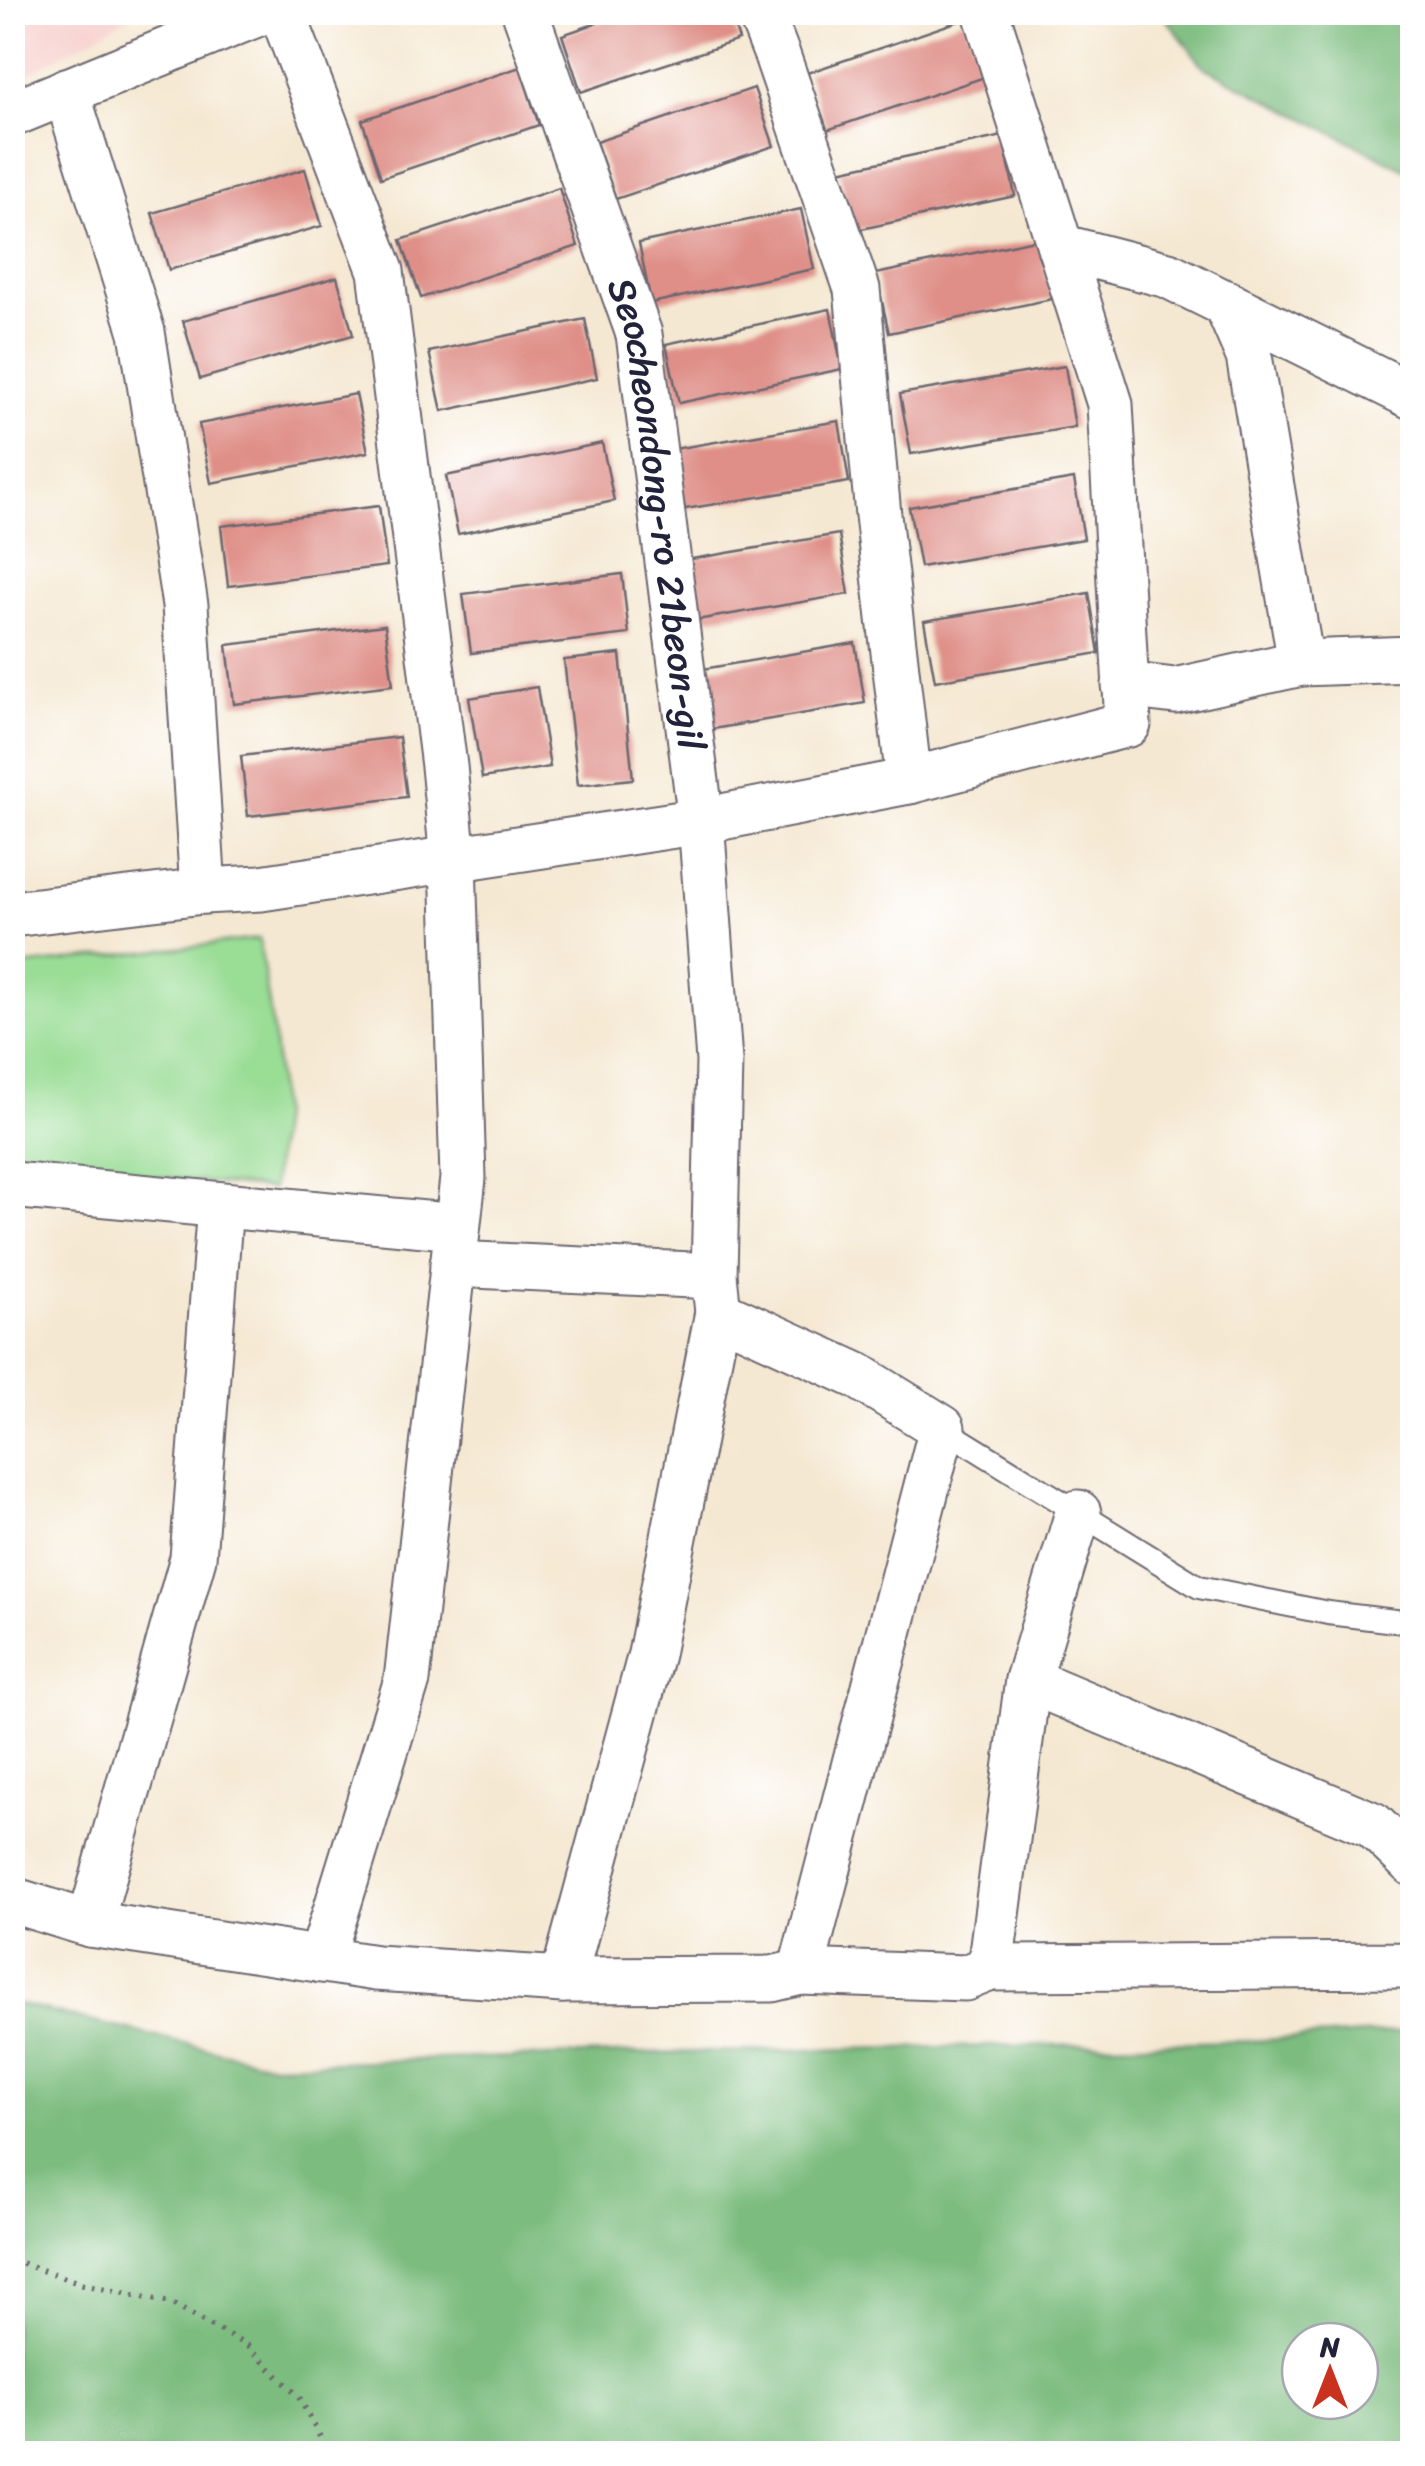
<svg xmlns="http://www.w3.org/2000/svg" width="1425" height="2466" font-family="Sriracha,sans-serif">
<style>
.built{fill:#f7d0ce}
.green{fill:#9add95;stroke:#5e8068;stroke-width:2.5}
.forest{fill:#7bbc7e;stroke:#4e6f5c;stroke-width:2.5;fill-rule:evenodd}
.building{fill:#df8f88}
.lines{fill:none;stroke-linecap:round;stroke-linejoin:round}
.service-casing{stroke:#6c6770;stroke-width:26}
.minor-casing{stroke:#6c6770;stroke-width:49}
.path{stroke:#6c6770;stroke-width:6;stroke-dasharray:2.5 8;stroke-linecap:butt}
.service{stroke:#fff;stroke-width:22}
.minor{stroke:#fff;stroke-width:45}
.labels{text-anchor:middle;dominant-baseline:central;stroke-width:9;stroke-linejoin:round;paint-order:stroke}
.street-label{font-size:38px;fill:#22223b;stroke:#fff}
</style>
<rect width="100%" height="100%" fill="#fff"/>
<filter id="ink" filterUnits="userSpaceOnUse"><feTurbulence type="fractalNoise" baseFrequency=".01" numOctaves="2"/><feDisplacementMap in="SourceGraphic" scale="20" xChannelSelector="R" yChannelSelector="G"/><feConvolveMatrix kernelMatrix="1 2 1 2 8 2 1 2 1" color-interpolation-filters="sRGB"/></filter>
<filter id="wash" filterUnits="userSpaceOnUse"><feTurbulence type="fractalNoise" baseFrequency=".0048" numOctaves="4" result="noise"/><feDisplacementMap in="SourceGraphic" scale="40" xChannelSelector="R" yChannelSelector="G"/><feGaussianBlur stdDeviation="2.25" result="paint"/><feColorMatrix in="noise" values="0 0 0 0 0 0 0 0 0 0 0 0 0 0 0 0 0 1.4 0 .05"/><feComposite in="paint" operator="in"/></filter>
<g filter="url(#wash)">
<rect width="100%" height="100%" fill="#f5e8d2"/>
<polygon class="built" points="13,13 136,13 36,70 13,78"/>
<polygon class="green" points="259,939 274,1038 280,1115 272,1189 13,1162 12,967"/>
<g class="forest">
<polygon points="1162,13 1412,13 1412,173 1204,67"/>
<path d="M 13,2003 L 273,2064 L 649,2053 L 1249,2041 L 1412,2031 L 1412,2453 L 13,2453 ZM 1300,2341 L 1360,2341 L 1360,2401 L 1300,2401 Z"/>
</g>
<g id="blocks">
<g class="building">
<polygon points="629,12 730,12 739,40 581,92 562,35"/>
<polygon points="965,19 985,77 827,130 807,73"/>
<polygon points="520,67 539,125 381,178 362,120"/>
<polygon points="754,88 774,146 616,199 596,142"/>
<polygon points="1003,136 1015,196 852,231 839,171"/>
<polygon points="305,169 322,226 169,270 152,213"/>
<polygon points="559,188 578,246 421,298 401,240"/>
<polygon points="801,209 814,269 651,303 639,243"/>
<polygon points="1039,239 1052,299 889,333 876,274"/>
<polygon points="337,277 353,335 200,379 183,321"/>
<polygon points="830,309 842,369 679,403 666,344"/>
<polygon points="585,319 597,378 442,411 429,352"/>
<polygon points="1065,366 1075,427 911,454 900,394"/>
<polygon points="356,394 368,452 211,483 199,424"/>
<polygon points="839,421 849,482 685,509 674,449"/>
<polygon points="602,443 614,501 458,534 446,476"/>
<polygon points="1074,479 1084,539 920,567 909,507"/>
<polygon points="379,506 387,566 228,586 221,526"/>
<polygon points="839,534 849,594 685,622 674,562"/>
<polygon points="622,574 629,634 471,653 463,594"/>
<polygon points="1089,593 1099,653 935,681 924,621"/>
<polygon points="385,625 393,685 234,704 227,645"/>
<polygon points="855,643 865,703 701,731 691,671"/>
<polygon points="620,654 633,779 578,785 564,660"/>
<polygon points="537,687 550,767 482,778 469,698"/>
<polygon points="399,737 407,797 248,816 241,756"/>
</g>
</g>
</g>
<g filter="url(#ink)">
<use href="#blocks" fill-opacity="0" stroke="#6c6770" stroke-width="2.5"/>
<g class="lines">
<g class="service-casing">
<polyline id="service" points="942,1428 1199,1587 1328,1613 1412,1623"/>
</g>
<g class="minor-casing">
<g id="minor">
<polyline points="282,12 381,271 444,766 453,860 463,1178 407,1680 321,1960"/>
<path id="s1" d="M 525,12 L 639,334 L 701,821 L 719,1061 L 714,1276 L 718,1312 L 651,1654 L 563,1980"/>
<polyline points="760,12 777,55 857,289 878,515 909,781"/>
<polyline points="66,91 142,332 185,605 203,891"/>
<polyline points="12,114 261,12"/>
<polyline points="1060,247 1168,275 1412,396"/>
<polyline points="1226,303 1249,356 1301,663"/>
<polyline points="1125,685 1175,691 1301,663 1412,659"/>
<polyline points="12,914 203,891 261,888 701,821 909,781 1128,724 1110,404 986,12"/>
<polyline points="12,1185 457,1227"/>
<polyline points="453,1264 714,1276"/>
<polyline points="1028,1680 1373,1825 1412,1863"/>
<polyline points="12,1900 90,1924 376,1968 563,1980 772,1979 801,1972 942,1428 858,1376 718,1312"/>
<polyline points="90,1924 193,1558 220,1205"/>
<polyline points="990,1968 1028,1680 1078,1513"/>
<polyline points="801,1972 965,1978 990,1968 1411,1965 1412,1962"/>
</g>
</g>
<polyline class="path" points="12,2260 83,2284 170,2303 248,2346 299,2397 329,2454"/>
<use href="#service" class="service"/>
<use href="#minor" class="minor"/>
</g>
</g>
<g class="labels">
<g class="street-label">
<text stroke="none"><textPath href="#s1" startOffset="522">Seocheondong-ro 21beon-gil</textPath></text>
</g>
</g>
<rect width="1425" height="2466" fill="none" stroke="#fff" stroke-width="50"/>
<g transform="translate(1330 2371)"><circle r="48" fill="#ffffff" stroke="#a7a7b1" stroke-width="2.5"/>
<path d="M0-8L18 38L0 25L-18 38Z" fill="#c8321e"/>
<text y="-15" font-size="28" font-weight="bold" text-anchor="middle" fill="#22223b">N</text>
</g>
</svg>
